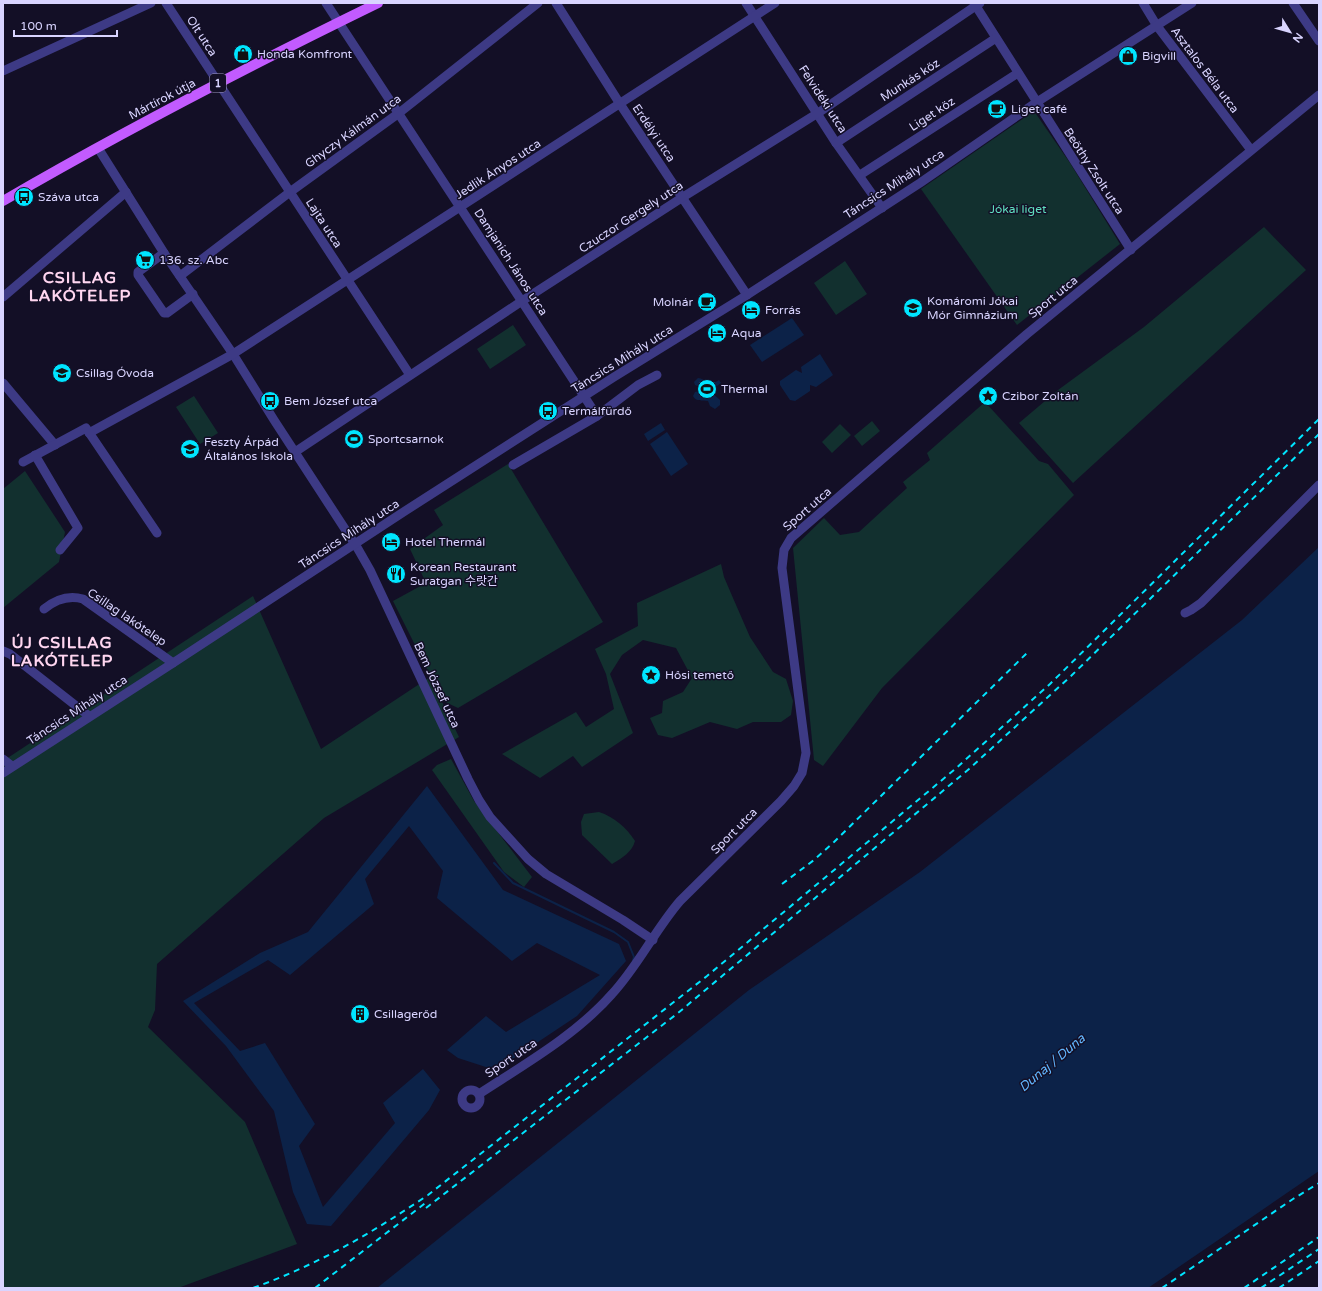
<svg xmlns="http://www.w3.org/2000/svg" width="1322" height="1291" font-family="'Varela Round','Noto Sans KR',sans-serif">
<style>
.green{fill:#12302f}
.water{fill:#0c2248}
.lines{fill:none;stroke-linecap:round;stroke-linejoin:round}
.stream{stroke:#0c2248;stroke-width:2}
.minor{stroke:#3d3a85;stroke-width:9}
.major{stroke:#c25bff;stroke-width:10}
.rail{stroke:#00e5ff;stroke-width:2;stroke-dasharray:6 5;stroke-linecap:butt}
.labels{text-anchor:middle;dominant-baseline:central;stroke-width:3;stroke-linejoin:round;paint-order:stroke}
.shield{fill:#130f26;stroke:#9e99be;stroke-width:1}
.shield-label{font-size:11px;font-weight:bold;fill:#d9d4ff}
.street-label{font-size:12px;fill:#d9d4ff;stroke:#130f26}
.poi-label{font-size:12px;fill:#d9d4ff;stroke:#130f26;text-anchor:start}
.park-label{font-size:12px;fill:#5fe0c0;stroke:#130f26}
.water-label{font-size:13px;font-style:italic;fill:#62b6ff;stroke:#130f26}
.district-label{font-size:16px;font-weight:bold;letter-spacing:1px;fill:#ffd6f0;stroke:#130f26}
</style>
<rect width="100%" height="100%" fill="#130f26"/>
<g class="green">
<polygon points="1034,111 1070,163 1120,244 1017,325 921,189"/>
<polygon points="1264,227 1306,270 1073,483 1019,423 1058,390 1144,327"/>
<polygon points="845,261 867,294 836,315 814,283"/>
<polygon points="513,325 526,345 490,369 477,349"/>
<polygon points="194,396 218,433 200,444 176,407"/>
<polygon points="985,402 1039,461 1048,464 1074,495 882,688 823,766 814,760 793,548 824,518 840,535 859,532 907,488 903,482 930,460 927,453"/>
<polygon points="872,421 880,431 862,446 854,436"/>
<polygon points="840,424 851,435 832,453 822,442"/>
<polygon points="508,464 603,622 458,708 443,701 393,601 426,583 410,549 443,525 434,510"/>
<polygon points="25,471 65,532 59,562 3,608 3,489"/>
<polygon points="721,564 724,577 733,598 750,637 773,672 786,679 793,701 791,715 781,722 753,722 737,729 710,722 672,738 658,735 650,718 662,713 663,701 683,692 692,678 676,648 643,640 622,655 610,674 633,733 582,767 573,756 540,778 502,754 576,712 586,727 614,709 606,674 595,649 638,626 637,603"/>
<polygon points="253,596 321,749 430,677 459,737 324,818 157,964 155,1010 148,1027 245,1122 297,1244 178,1288 3,1288 3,761"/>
<polygon points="451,759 474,801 532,877 524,887 504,872 432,770 437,765"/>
<path d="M 599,812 C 614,817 626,827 635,841 C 632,852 622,858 612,864 L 582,835 L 581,822 L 584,814 Z"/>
</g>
<g class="water">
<polygon points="792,318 804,335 762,362 750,345"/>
<polygon points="820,354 833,375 816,387 810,385 810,391 795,401 790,400 780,385 780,381 796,370 802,373 801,367"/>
<path d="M 698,378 C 710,380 706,388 719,380 L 721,383 L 713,389 L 711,392 L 720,400 L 720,405 L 715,409 L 710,406 L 708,401 C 702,400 696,402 693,396 L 695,392 L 702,390 L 702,388 L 695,385 L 694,382 Z"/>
<polygon points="661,423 665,430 648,441 644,434"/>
<polygon points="667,432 688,464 671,476 650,444"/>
<polygon points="1319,547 1319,1171 1148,1288 377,1288 749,990 920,872 1242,620"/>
<polygon points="427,786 503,890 619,944 626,961 577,1016 505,1064 492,1069 458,1058 447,1050 486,1016 506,1032 600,975 537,943 512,961 437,898 443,871 409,826 365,879 374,904 290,975 268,960 194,1003 240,1051 265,1043 315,1124 299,1146 323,1207 395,1123 383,1103 423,1069 440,1090 429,1110 331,1226 307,1224 293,1192 274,1111 226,1046 183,1001 260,953 308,932"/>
</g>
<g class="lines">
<polyline class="stream" points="494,863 513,883 614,932 628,942 634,957 633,960"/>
<g class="minor">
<polyline points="166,3 410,375"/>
<polyline points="326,3 597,416 513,465"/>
<polyline points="556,3 620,104 747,295"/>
<polyline points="746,3 836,143 882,208"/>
<polyline points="974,3 1131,250"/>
<polyline points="1143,3 1157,26 1251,150"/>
<polyline points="1293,3 1319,41"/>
<polyline points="3,71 151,3"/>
<polyline points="836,143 996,38"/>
<polyline points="98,148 164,253 233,354 274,420 358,549 370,570 468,779 479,800 490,817 528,859 546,874 623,920 653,940"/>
<polyline points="860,175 1018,73"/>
<polyline points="164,253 138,272 138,275 164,313 167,313 193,294"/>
<polyline points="180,276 290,192 399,113 538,3"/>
<polyline points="3,297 126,192"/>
<polyline points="3,383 55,445"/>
<polyline points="597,416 638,385 657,375"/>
<polyline points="89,433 224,359 233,354 775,3"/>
<polyline points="295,452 522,301 683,197 818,113 980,3"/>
<polyline points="35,455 78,528 60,550"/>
<polyline points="23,462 86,428 157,533"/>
<path d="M 44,609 C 55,600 69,595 83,599 L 173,663"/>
<polyline points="1185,613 1191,610 1201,603 1319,485"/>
<polyline points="3,651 10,654 89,716"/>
<polyline points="3,759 12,766"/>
<polyline points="3,773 173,663 405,511 614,377 747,295 920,183 1037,102 1192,3"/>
<circle cx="471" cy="1099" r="9"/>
<path d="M 479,1094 C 525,1064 576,1035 612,994 C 638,966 655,930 680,901 L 781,801 L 794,786 L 802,773 L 806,753 L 782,568 L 784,550 L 791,538 L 1027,334 L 1319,95"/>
</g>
<path class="major" d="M 3,201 C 125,130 251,65 378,3"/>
<g class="rail">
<polyline points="782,884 814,860 834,842 1029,651"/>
<polyline points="426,1208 678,1013 969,769 1071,676 1319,434"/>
<path d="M 253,1288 C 317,1265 372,1233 428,1195 L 707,976 L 954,770 L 1050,684 L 1319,419"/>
<polyline points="315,1288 428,1201"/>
<polyline points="1162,1288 1293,1199 1319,1183"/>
<polyline points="1244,1288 1319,1237"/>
<polyline points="1261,1288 1319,1249"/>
<polyline points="1279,1288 1319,1261"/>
</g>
</g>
<defs>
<g id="shop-disc" transform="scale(1)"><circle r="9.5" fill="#00e5ff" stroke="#130f26"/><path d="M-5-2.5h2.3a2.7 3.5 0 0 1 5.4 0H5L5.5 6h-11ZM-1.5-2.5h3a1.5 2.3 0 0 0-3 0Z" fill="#111"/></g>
<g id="cafe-disc" transform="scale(1)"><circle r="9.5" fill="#00e5ff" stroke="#130f26"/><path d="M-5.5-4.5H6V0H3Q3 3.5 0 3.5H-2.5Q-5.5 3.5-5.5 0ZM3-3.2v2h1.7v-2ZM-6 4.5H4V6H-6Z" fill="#111"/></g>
<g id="bus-disc" transform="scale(1)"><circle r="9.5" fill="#00e5ff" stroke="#130f26"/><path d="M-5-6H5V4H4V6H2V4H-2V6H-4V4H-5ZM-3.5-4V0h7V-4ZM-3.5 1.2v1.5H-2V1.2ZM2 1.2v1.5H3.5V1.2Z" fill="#111"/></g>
<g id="supermarket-disc" transform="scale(1)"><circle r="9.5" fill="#00e5ff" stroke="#130f26"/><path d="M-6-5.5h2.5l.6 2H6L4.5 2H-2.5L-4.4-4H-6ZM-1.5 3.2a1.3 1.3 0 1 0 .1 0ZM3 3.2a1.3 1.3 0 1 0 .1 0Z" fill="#111"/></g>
<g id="school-disc" transform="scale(1)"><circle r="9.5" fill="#00e5ff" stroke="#130f26"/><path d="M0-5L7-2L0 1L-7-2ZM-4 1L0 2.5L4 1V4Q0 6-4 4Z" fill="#111"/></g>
<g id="hotel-disc" transform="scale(1)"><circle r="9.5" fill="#00e5ff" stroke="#130f26"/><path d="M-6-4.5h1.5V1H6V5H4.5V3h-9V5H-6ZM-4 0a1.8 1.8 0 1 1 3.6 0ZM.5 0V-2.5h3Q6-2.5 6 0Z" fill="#111"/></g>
<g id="stadium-disc" transform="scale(1)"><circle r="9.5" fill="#00e5ff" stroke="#130f26"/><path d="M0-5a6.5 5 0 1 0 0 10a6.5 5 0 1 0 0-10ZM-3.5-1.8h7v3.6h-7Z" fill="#111"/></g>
<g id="sight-disc" transform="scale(1)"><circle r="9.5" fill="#00e5ff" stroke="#130f26"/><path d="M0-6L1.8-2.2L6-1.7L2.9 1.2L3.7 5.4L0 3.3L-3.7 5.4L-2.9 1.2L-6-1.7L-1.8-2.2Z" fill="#111"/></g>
<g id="restaurant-disc" transform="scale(1)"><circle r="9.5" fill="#00e5ff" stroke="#130f26"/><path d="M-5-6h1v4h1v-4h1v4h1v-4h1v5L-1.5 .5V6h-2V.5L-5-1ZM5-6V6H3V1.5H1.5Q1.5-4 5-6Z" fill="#111"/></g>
<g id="building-disc" transform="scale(1)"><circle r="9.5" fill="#00e5ff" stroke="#130f26"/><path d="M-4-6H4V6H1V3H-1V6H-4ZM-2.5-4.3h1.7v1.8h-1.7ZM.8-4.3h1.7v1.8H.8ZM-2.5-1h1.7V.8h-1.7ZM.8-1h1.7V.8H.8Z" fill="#111"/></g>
</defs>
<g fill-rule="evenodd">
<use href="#shop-disc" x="243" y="54"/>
<use href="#shop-disc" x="1128" y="56"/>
<use href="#cafe-disc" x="997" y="109"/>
<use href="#bus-disc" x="24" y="197"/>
<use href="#supermarket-disc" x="145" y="260"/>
<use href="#cafe-disc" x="707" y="302"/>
<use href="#school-disc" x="913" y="308"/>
<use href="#hotel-disc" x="751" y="310"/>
<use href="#hotel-disc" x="717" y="333"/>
<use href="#school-disc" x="62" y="373"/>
<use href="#stadium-disc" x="707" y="389"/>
<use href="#sight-disc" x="988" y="396"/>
<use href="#bus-disc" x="270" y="401"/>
<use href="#bus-disc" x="548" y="411"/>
<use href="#stadium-disc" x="354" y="439"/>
<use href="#school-disc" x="190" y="449"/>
<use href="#hotel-disc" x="391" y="542"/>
<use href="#restaurant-disc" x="396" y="574"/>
<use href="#sight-disc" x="651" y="675"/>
<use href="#building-disc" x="360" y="1014"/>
</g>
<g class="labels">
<rect class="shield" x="210" y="74" width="16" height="18" rx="3"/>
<g class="shield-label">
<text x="218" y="83">1</text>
</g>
<g class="street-label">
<text transform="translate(202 36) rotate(57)">Olt utca</text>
<text transform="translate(1205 70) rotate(53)">Asztalos Béla utca</text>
<text transform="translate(910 80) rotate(-33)">Munkás köz</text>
<text transform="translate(162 99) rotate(-28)">Mártírok útja</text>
<text transform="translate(823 99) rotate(57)">Felvidéki utca</text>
<text transform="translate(932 114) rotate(-33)">Liget köz</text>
<text transform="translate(353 131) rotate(-36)">Ghyczy Kálmán utca</text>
<text transform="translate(654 133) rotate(56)">Erdélyi utca</text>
<text transform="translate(498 169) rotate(-33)">Jedlik Ányos utca</text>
<text transform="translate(1094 171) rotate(57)">Beöthy Zsolt utca</text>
<text transform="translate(894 184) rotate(-33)">Táncsics Mihály utca</text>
<text transform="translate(631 217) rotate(-33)">Czuczor Gergely utca</text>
<text transform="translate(324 223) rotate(57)">Lajta utca</text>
<text transform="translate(511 262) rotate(57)">Damjanich János utca</text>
<text transform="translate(1053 297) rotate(-39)">Sport utca</text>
<text transform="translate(622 359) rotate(-32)">Táncsics Mihály utca</text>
<text transform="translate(807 509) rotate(-41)">Sport utca</text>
<text transform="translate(349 534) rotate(-33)">Táncsics Mihály utca</text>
<text transform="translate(127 617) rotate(34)">Csillag lakótelep</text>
<text transform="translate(437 685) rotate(65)">Bem József utca</text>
<text transform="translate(77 710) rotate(-33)">Táncsics Mihály utca</text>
<text transform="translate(734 831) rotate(-45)">Sport utca</text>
<text transform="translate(511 1058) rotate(-34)">Sport utca</text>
</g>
<g class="poi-label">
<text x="257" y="54">Honda Komfront</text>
<text x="1142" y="56">Bigvill</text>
<text x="1011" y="109">Liget café</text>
<text x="38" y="197">Száva utca</text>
<text x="159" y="260">136. sz. Abc</text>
<text x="927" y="301">Komáromi Jókai<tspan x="927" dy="14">Mór Gimnázium</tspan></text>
<text x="693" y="302" text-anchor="end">Molnár</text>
<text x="765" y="310">Forrás</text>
<text x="731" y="333">Aqua</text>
<text x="76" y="373">Csillag Óvoda</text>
<text x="721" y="389">Thermal</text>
<text x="1002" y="396">Czibor Zoltán</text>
<text x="284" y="401">Bem József utca</text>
<text x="562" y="411">Termálfürdő</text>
<text x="368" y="439">Sportcsarnok</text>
<text x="204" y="442">Feszty Árpád<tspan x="204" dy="14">Általános Iskola</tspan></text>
<text x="405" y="542">Hotel Thermál</text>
<text x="410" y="567">Korean Restaurant<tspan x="410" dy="14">Suratgan 수랏간</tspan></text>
<text x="665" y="675">Hősi temető</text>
<text x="374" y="1014">Csillagerőd</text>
</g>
<g class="park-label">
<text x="1018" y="209">Jókai liget</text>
</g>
<g class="water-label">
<text transform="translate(1052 1063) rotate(-40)">Dunaj / Duna</text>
</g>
<g class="district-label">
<text x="80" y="278">CSILLAG<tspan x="80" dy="18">LAKÓTELEP</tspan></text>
<text x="62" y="643">ÚJ CSILLAG<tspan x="62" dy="18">LAKÓTELEP</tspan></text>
</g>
</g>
<rect width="1322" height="1291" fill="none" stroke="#d9d4ff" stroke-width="8"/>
<g transform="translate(1290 32) rotate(127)" stroke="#130f26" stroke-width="3" paint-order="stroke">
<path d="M0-3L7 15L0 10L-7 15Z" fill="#d9d4ff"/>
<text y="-6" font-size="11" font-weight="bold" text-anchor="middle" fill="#d9d4ff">N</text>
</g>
<path d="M14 30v6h103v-6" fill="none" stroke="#d9d4ff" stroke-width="2"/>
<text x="20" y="30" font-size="12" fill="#d9d4ff" stroke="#130f26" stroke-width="3" paint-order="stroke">100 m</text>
</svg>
